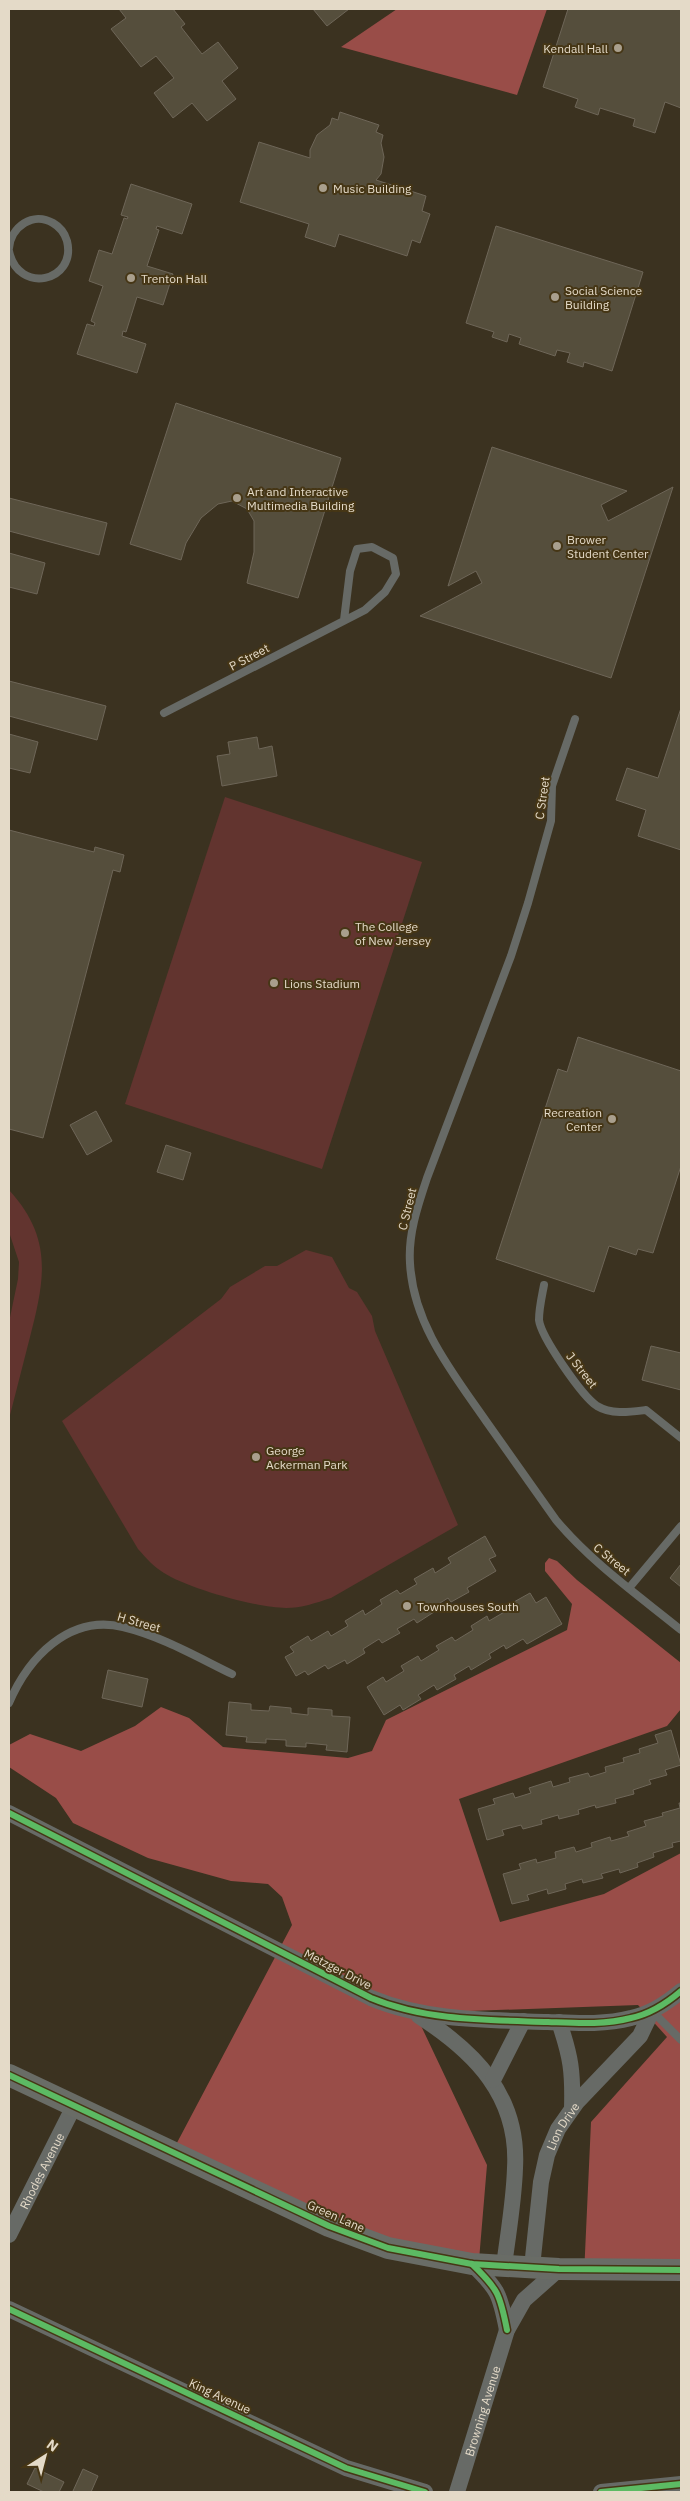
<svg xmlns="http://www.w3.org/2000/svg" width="690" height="2501" font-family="'IBM Plex Sans',sans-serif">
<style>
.green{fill:#62342f}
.forest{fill:#994d48}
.building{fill:#554e3c;stroke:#6e6658}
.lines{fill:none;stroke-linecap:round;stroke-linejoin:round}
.lane{stroke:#676a66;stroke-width:8}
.street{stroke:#676a66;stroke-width:16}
.secondary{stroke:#696c66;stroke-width:22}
.cycleway-casing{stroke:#463615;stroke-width:9}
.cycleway{stroke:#5cba63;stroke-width:6}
.poi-dot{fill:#a99f8d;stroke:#463615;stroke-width:2}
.labels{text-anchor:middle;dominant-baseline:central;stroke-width:4;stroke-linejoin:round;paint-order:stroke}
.poi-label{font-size:12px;fill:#e4dac8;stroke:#463615;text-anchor:start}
.street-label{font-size:12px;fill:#e4dac8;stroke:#463615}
</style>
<rect width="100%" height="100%" fill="#3b3220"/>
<g class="green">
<polygon points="225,797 422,862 322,1169 125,1104"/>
<path d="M 9,1190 C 53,1238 45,1279 30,1337 C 23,1364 16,1392 9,1419 L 9,1322 L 18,1279 L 19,1262 L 9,1232 Z"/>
<path d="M 306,1250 L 332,1257 L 349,1288 L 357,1292 L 372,1316 L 375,1331 L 458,1525 L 331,1598 C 316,1603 301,1608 286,1608 C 257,1608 187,1588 164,1573 C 154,1567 146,1558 138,1549 L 62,1421 L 221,1299 L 230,1287 L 265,1266 L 277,1266 Z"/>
</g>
<g class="forest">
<polygon points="397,9 547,9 517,95 341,47"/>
<polygon points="549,1558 557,1561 577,1580 681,1663 681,1709 667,1726 459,1799 500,1922 604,1894 681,1853 681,2262 584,2275 591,2122 667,2037 638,2005 415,2013 487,2165 478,2272 170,2156 292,1925 282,1897 268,1884 231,1881 148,1858 73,1823 56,1798 9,1767 9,1745 30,1734 81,1751 135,1726 161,1707 189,1718 223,1747 348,1758 372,1751 386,1720 567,1630 572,1604 545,1571 545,1563"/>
</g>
<g class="building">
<polygon points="119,9 173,9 185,24 181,27 202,54 218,42 238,68 222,81 236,99 207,121 192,103 173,118 154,93 174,78 156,56 141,67 111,29 126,18"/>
<polygon points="313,9 349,9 327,26"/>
<polygon points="568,9 681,9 681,108 665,102 655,133 633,126 635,119 600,108 598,115 575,107 578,99 543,87"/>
<polygon points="340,112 379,125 376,132 383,135 381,143 384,157 381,174 376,180 426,196 422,211 430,214 420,243 412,240 407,256 339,234 335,247 305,237 309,224 240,202 259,142 310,158 310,150 317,135 330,125 332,118 338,120"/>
<polygon points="131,184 192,204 182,234 157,226 156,229 159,230 147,266 173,274 163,305 137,297 126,332 123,331 122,336 146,344 137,373 77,354 87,324 94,326 95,323 91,321 103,286 89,281 99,250 112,254 124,218 127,219 128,217 121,215"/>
<polygon points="496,226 643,272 612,371 584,362 583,367 567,362 570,353 557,350 555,356 519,344 521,338 509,334 507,342 492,337 494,332 466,323"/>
<polygon points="176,403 341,458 298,598 247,583 254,552 254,521 247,509 232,501 218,504 201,518 186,543 181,560 130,544"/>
<polygon points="492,447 627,491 601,505 608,521 673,487 611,678 420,616 482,583 476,571 448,586"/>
<polygon points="9,498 107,523 99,555 9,531"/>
<polygon points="9,553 45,563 37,594 9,587"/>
<polygon points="9,681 106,706 97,740 9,716"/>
<polygon points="681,708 681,850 638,836 646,810 616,800 627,768 658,778"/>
<polygon points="9,734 38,742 30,773 9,768"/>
<polygon points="257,737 259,749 272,746 277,776 222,786 217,756 230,754 228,742"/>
<polygon points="9,830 94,852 95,847 124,855 120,872 113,870 43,1138 9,1129"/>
<polygon points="578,1037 681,1071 681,1166 653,1253 638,1249 636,1255 609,1246 594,1292 496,1259 558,1069 567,1072"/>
<polygon points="96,1111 112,1141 87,1155 70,1125"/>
<polygon points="166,1145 191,1153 183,1180 157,1172"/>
<polygon points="651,1346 681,1353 681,1390 642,1380"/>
<polygon points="485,1536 496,1556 489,1559 496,1571 467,1588 469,1592 451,1602 448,1598 432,1608 434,1612 417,1623 414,1619 397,1629 400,1633 382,1643 379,1639 363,1649 365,1653 347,1664 345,1660 328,1669 325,1665 308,1675 305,1671 296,1676 285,1657 294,1652 290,1647 308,1636 311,1641 328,1631 331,1636 348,1626 345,1621 363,1610 365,1615 382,1604 380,1600 397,1590 400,1594 417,1584 414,1579 433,1568 435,1573 451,1563 448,1558"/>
<polygon points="681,1564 681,1587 670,1578"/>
<polygon points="530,1593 536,1603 546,1597 562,1624 527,1644 523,1639 506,1649 504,1645 489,1654 491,1658 471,1670 469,1666 454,1675 456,1679 437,1690 434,1685 418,1695 421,1699 403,1710 400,1705 384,1715 367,1687 383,1677 386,1682 404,1671 401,1666 418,1656 421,1661 439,1650 436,1646 452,1637 455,1641 473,1630 471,1626 487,1616 489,1621 506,1611 505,1607"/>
<polygon points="108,1670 148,1679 142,1707 102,1698"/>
<polygon points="229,1702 251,1704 251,1710 269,1711 270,1706 291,1708 291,1713 308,1715 308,1708 332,1710 332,1716 350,1717 347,1752 326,1750 327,1745 306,1743 306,1747 286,1746 286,1740 266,1739 266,1743 246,1742 247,1737 226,1735"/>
<polygon points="671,1730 681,1765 665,1770 667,1775 649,1780 651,1784 633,1790 634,1794 615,1799 616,1803 596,1808 595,1805 578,1810 579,1814 559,1819 558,1815 541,1820 542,1824 523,1829 521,1825 502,1830 504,1835 487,1840 478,1809 495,1804 493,1799 513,1793 515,1798 531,1793 529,1788 551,1781 553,1787 570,1782 569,1778 588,1773 590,1777 606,1772 605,1767 624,1762 623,1758 640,1753 639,1749 658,1743 655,1735"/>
<polygon points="679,1803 681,1803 681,1841 672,1843 673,1847 653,1853 654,1857 637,1863 638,1867 620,1873 619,1869 601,1874 603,1878 583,1883 582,1879 565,1884 566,1889 548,1894 547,1889 527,1895 529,1900 512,1904 503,1874 521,1869 519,1864 536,1859 537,1863 556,1858 555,1852 574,1847 576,1852 592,1847 591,1843 610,1837 611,1841 629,1836 627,1832 646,1826 644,1821 663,1816 662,1813 680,1808"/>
<polygon points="35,2468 64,2482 59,2492 44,2492 27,2484"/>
<polygon points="83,2469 98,2476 91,2492 76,2492 73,2491"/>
</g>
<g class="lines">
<g class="lane">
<path d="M 9,248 C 11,227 33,211 53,223 C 60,227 65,234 67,241 C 77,282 18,295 9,251"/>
<polyline points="164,713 365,610 385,592 396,574 393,558 372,547 357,549 350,571 344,620"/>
<path d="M 575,719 L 552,786 L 551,821 L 528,903 L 511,956 L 427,1178 C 418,1205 408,1234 410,1263 C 413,1324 452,1372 486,1421 C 509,1454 533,1487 556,1520 C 592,1563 638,1595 681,1630"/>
<path d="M 544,1285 C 542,1296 539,1308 539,1320 C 541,1337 582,1396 597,1406 C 612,1415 630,1412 646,1410 L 681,1438"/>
<polyline points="629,1588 681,1526"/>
<path d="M 9,1703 C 28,1658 69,1614 123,1627 C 161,1636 197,1657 232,1674"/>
<polyline points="652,2011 681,2040"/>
</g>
<g class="street">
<path d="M 9,1813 L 371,1998 C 426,2021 488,2020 548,2022 C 576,2023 604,2025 631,2018 C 650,2014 667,2003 681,1991"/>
<path d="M 419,2016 C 475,2052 519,2096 515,2168 C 514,2201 508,2234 504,2266"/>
<path d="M 559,2022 C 571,2057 573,2072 572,2108"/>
<polyline points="493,2080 523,2021"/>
<path id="s1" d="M 9,2235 L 74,2106"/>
<path d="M 472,2264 C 498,2289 500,2294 507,2330"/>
<path id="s2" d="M 532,2267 L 541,2182 L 547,2155 L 558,2129 L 577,2102 L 640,2036 L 652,2011"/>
<polyline points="9,2309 346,2468 425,2492"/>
<path id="s3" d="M 457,2492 L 507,2330 L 524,2300 L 559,2269"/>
<polyline points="601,2492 681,2484"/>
</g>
<polyline class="secondary" points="9,2075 329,2226 388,2248 472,2264 559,2269 681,2270"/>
<g class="cycleway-casing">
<g id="cycleway">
<path d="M 9,1813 L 371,1998 C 426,2021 488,2020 548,2022 C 576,2023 604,2025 631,2018 C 650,2014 667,2003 681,1991"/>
<polyline points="9,2075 329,2226 388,2248 472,2264 559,2269 681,2270"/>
<path d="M 472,2264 C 498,2289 500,2294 507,2330"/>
<polyline points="9,2309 346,2468 425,2492"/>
<polyline points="601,2492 681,2484"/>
</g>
</g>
<use href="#cycleway" class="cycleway"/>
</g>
<g class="poi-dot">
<circle cx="618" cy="48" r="5"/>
<circle cx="323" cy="188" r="5"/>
<circle cx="131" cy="278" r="5"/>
<circle cx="555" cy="297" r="5"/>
<circle cx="237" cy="498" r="5"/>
<circle cx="557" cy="546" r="5"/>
<circle cx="345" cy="933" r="5"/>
<circle cx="274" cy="983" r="5"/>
<circle cx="612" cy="1119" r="5"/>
<circle cx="256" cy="1457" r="5"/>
<circle cx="407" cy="1606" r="5"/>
</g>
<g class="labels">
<g class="poi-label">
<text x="608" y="48" text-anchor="end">Kendall Hall</text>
<text x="333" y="188">Music Building</text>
<text x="141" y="278">Trenton Hall</text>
<text x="565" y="290">Social Science<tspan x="565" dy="14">Building</tspan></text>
<text x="247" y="491">Art and Interactive<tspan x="247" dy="14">Multimedia Building</tspan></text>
<text x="567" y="539">Brower<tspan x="567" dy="14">Student Center</tspan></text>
<text x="355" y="926">The College<tspan x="355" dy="14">of New Jersey</tspan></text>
<text x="284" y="983">Lions Stadium</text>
<text x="602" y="1112" text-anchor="end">Recreation<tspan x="602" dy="14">Center</tspan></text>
<text x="266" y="1450">George<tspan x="266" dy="14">Ackerman Park</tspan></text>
<text x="417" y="1606">Townhouses South</text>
</g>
<g class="street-label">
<text transform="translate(249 657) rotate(-28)">P Street</text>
<text transform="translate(542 798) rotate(-82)">C Street</text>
<text transform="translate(407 1209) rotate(-76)">C Street</text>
<text transform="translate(582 1370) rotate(52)">J Street</text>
<text transform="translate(612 1559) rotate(39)">C Street</text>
<text transform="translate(139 1622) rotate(16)">H Street</text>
<text transform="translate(338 1969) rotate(27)">Metzger Drive</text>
<text stroke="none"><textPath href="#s2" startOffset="146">Lion Drive</textPath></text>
<text stroke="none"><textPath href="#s1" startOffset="72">Rhodes Avenue</textPath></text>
<text transform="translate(336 2216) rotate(24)">Green Lane</text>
<text transform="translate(220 2396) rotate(25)">King Avenue</text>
<text stroke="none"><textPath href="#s3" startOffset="85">Browning Avenue</textPath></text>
</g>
</g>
<rect width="690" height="2501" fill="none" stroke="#e4dac8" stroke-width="20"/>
<g transform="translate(45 2456) rotate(36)" stroke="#463615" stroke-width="4" paint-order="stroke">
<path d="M0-4L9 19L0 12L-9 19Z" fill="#e4dac8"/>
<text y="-8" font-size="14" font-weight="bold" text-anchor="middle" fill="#e4dac8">N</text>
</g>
</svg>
